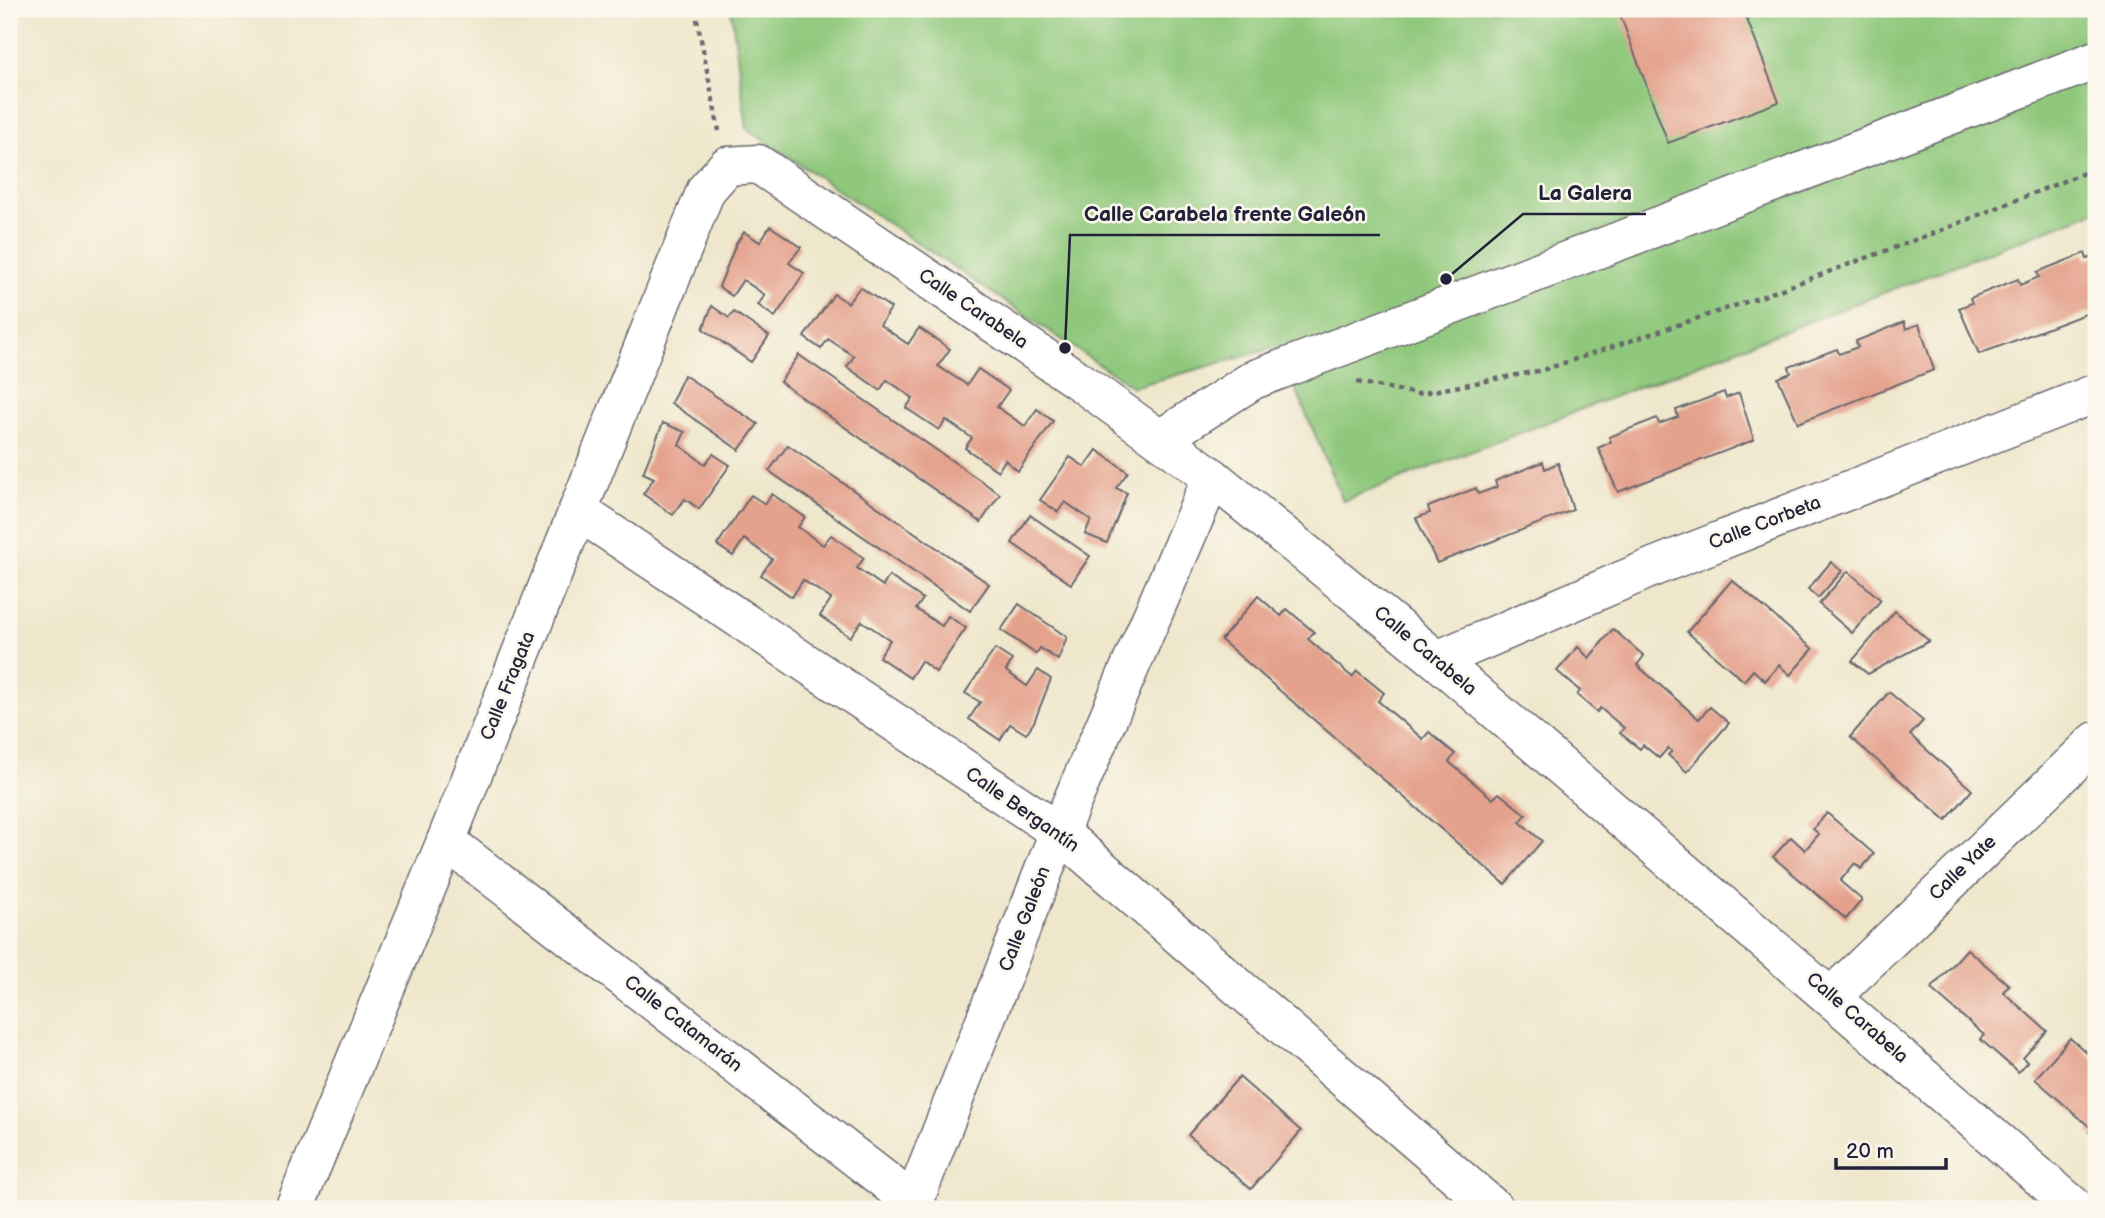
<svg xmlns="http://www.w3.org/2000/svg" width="2105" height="1218" font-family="'Balsamiq Sans',sans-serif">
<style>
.green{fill:#8fc87c;stroke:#58755c;stroke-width:2}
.building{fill:#e4a18c}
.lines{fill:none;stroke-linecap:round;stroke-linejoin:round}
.minor-casing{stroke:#6a676e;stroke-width:41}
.path{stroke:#6a676e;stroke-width:4.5;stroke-dasharray:5 5;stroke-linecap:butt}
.minor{stroke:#fff;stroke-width:38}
.labels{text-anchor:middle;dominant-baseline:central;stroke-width:5;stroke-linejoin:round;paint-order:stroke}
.street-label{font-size:19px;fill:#22223b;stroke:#fbf7ec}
.leader{fill:none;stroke:#22223b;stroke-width:2.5}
.callout-dot{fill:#22223b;stroke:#fbf7ec;stroke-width:2.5}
.callout-label{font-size:21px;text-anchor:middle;font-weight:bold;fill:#22223b;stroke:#fbf7ec;stroke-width:5;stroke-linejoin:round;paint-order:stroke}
</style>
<rect width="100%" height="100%" fill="#fbf7ec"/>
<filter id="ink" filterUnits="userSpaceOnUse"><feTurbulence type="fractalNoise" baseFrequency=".0143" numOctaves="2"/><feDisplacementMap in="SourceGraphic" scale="14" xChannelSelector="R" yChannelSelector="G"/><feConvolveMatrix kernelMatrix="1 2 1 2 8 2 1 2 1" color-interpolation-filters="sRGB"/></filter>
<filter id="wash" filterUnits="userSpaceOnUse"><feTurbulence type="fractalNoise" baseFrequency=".00686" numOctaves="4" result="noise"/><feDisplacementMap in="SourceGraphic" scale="28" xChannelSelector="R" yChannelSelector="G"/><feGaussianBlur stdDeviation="1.57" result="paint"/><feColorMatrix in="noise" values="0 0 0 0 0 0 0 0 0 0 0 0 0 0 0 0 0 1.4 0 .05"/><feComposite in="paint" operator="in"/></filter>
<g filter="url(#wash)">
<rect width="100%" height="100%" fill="#efe7cc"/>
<polygon class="green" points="731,9 2096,9 2096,211 1343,501 1278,347 1133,387 747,129"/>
<g id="blocks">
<g class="building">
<polygon points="1618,9 1743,9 1779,102 1668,143"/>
<polygon points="770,226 801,247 789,263 804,273 775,317 758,305 765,295 743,280 732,296 719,287 736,244 744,232 760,242"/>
<polygon points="2085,253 2087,259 2096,256 2096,310 1979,354 1959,308 1972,303 1970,298 2018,279 2020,285 2039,277 2037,272"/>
<polygon points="860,287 891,308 880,325 908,344 919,328 950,349 938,366 967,385 978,369 1009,390 997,407 1025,426 1037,409 1053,421 1018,471 1005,460 998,471 965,448 972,438 946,420 939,430 906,408 913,398 887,380 880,390 847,367 854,356 828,339 821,349 804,337 834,294 848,303"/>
<polygon points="712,306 729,318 734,312 769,336 751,362 703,329"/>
<polygon points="1904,322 1906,329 1919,324 1934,370 1798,423 1778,378 1791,373 1789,367 1837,349 1839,354 1858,347 1856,341"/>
<polygon points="799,355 1000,494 981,522 780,382"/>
<polygon points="684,375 758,424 739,450 671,403"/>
<polygon points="1724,392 1726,398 1739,393 1754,440 1618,492 1598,448 1611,442 1609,437 1657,418 1659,424 1678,417 1676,410"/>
<polygon points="663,423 685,432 679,445 705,464 713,454 730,465 699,509 685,499 673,515 643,494 654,478 643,473"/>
<polygon points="788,445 989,584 970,611 769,471"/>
<polygon points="1097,450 1128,472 1116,488 1127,493 1107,543 1085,534 1091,520 1065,502 1058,512 1040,500 1070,457 1085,467"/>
<polygon points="1543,462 1545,469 1558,463 1573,510 1437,563 1416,518 1430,513 1428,507 1476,488 1478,494 1497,487 1495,481"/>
<polygon points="772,494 805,517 798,527 823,545 831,535 864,558 857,568 883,586 889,576 923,599 916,609 942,626 948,616 966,628 936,672 921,661 910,678 879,657 890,640 862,621 850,637 820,616 831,599 803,580 792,597 761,575 772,559 744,539 733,556 717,545 751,495 765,504"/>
<polygon points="1030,515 1090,556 1071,584 1012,543"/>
<polygon points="1831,562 1842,571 1818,598 1808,589"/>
<polygon points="1848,571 1881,600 1852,633 1819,604"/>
<polygon points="1732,580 1813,649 1790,675 1779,665 1765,681 1753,670 1744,681 1687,632"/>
<polygon points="1258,596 1281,616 1287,609 1314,632 1308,639 1352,677 1357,671 1384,693 1378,701 1423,739 1429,732 1455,754 1449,762 1493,799 1499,793 1526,815 1520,822 1542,841 1505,884 1221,640"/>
<polygon points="1019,604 1067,637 1058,660 1040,648 1036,654 1001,630"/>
<polygon points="1895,611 1929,641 1868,674 1852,661"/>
<polygon points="1613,629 1644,656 1637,665 1699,719 1710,707 1729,723 1687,772 1668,755 1672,751 1668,748 1659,758 1643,745 1640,749 1620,733 1624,728 1600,708 1597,712 1577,695 1580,691 1557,671 1578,647 1589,658"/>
<polygon points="995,649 1012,660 1006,671 1027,686 1038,670 1051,679 1034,722 1026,734 1010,724 1000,740 969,719 980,702 965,693"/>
<polygon points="1889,692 1923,721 1910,735 1972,790 1946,820 1850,737"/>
<polygon points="1827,813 1874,854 1861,869 1855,863 1840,881 1862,900 1846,919 1773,857 1791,837 1805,850 1819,834 1813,829"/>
<polygon points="1967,949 2009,985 2003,992 2047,1031 2023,1058 2027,1062 2018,1072 1980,1039 1984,1035 1931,989"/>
<polygon points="2070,1038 2096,1061 2096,1139 2089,1132 2091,1128 2035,1079"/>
<polygon points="1239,1077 1301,1131 1251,1189 1188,1135"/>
</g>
</g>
</g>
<g filter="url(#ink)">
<use href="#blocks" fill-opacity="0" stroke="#6a676e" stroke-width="2"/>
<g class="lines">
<g class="minor-casing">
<g id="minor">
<polyline points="1160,439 1253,380 2096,60"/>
<polyline points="578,511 1059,832 1495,1209"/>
<polyline points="1437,660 1656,566 2096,393"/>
<polyline points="446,841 886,1181 919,1209"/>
<polyline points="1832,996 2096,741"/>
<polyline points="294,1209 446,841 706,190 727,166 758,164 1079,381 1212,477 1437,660 2077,1209"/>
<polyline points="911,1209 1059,832 1212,477"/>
</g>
</g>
<g class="path">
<polyline points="695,9 719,131"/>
<polyline points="1357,382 1418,394 1543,370 1755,299 1942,230 2096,168"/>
</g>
<use href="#minor" class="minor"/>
</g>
</g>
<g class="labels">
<g class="street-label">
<text transform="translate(973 309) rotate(34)">Calle Carabela</text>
<text transform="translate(1765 523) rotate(-21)">Calle Corbeta</text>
<text transform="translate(1425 651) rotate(40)">Calle Carabela</text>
<text transform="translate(508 686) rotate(-68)">Calle Fragata</text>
<text transform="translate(1022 810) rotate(35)">Calle Bergantín</text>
<text transform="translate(1963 868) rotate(-44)">Calle Yate</text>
<text transform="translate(1025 919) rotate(-69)">Calle Galeón</text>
<text transform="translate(1857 1018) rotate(41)">Calle Carabela</text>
<text transform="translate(683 1024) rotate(38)">Calle Catamarán</text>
</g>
</g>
<path class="leader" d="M1446 279L1523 214H1646M1065 348L1070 235H1380"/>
<g class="callout-dot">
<circle cx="1446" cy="279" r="7"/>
<circle cx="1065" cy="348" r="7"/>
</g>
<g class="callout-label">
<text x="1585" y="200">La Galera</text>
<text x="1225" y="221">Calle Carabela frente Galeón</text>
</g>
<rect width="2105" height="1218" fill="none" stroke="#fbf7ec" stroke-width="35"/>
<path d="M1836 1158v10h110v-10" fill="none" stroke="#22223b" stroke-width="3.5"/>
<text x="1846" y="1158" font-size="21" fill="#22223b" stroke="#fbf7ec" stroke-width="5" paint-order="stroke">20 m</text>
</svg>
